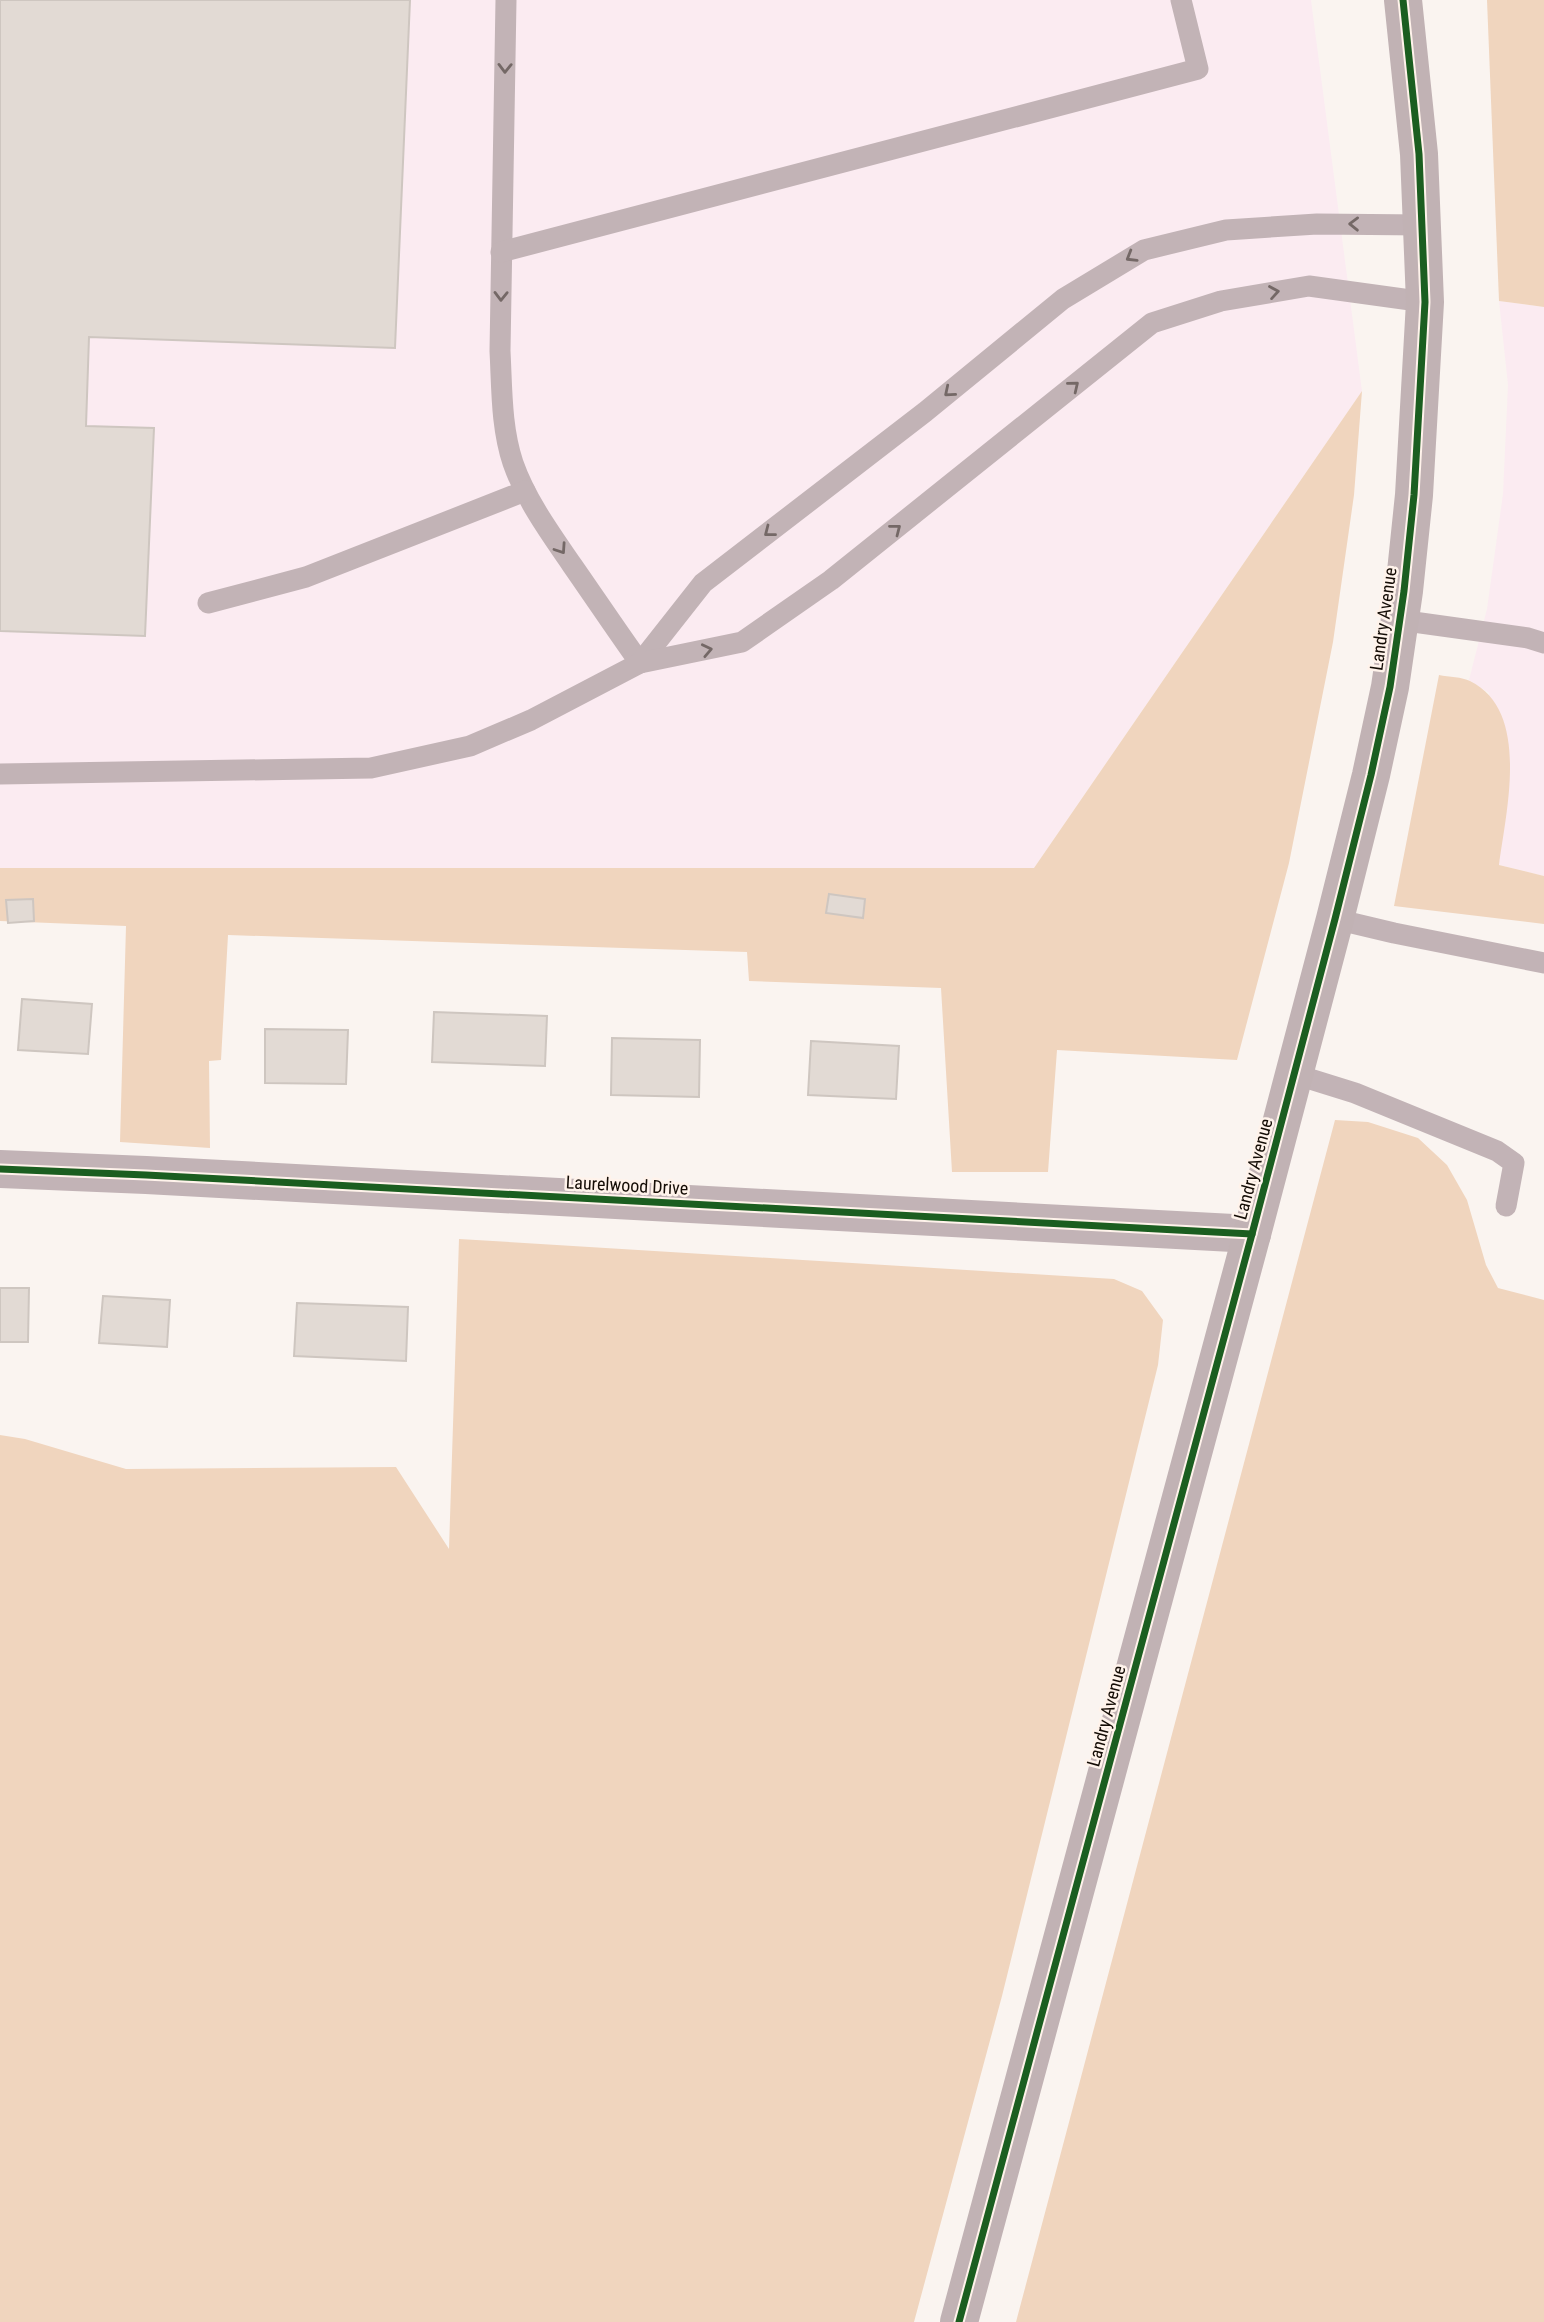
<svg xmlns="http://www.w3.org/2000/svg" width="1544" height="2322" font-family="'Roboto Condensed',sans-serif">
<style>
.education{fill:#fbebf1}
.forest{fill:#f0d5be}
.building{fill:#e2dad4;stroke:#cec6c0;stroke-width:2}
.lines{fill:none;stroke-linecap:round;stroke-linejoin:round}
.lane{stroke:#c2b3b6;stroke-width:21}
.street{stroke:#c2b3b6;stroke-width:38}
.secondary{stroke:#c1b2b4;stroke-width:38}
.cycleway-casing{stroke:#fff3eb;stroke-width:11}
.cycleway{stroke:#1b5e20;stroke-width:7}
.oneway{stroke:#746866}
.labels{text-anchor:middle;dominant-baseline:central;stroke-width:5;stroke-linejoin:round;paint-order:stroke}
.street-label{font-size:18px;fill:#140c05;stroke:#fff3eb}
</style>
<rect width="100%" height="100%" fill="#faf4f0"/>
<g class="education">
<polygon points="0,0 1311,0 1362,391 1034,868 0,868"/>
<polygon points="1499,301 1544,307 1544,876 1499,865 1489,693 1469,680 1487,609 1503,494 1508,385"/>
</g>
<g class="forest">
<polygon points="1487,0 1544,0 1544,307 1499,301"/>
<polygon points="1362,391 1354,495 1333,642 1289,863 1237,1060 1057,1050 1048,1172 952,1172 941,988 749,981 747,952 228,935 221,1060 209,1061 210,1148 120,1142 126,926 0,921 0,868 1034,868"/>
<path d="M 1439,675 C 1449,677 1462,677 1470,681 C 1531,711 1506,811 1499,865 L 1544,876 L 1544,924 L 1394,906 Z"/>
<polygon points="1335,1120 1368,1122 1418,1138 1447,1165 1467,1200 1486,1265 1498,1288 1544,1300 1544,2322 1016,2322"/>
<polygon points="459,1239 1114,1279 1142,1291 1163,1320 1158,1365 1002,1996 914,2322 0,2322 0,1435 25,1439 126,1469 396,1467 449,1549"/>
</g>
<g class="building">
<polygon points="0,0 410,0 395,348 89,337 86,426 154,428 145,636 0,631"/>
<polygon points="829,894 865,899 863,918 826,913"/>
<polygon points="33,899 34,921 8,923 6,900"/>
<polygon points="22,999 92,1004 88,1054 18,1050"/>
<polygon points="434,1012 547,1016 545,1066 432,1062"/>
<polygon points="265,1029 348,1030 346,1084 265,1083"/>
<polygon points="612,1038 700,1040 699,1097 611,1095"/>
<polygon points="811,1041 899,1046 896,1099 808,1095"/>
<polygon points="0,1288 29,1288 28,1342 0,1342"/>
<polygon points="103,1296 170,1300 167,1347 99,1343"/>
<polygon points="297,1303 408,1307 406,1361 294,1356"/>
</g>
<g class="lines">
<g class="lane">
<path d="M 506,0 L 500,351 C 502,388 501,427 513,463 C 526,500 550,533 572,565 C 595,598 617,631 640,663"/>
<polyline points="501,252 1198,69 1181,0"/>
<polyline points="208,603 306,577 525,491"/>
<polyline points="1399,620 1528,638 1544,643"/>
<polyline points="640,663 703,583 925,412 1063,299 1144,250 1226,230 1317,224 1423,225"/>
<polyline points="0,774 371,768 470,746 531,720 640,663 742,642 831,580 1152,323 1221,301 1309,286 1425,302"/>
<polyline points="1335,919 1394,933 1544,963"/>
<polyline points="1294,1074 1355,1093 1497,1151 1514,1163 1506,1206"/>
</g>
<polyline class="street" points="0,1169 146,1175 1252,1234"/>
<polyline class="secondary" points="959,2322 1252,1234 1335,919 1371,775 1390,687 1404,591 1414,495 1425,302 1419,154 1403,0"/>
<g class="cycleway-casing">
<g id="cycleway">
<polyline points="0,1169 146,1175 1252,1234"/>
<polyline points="959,2322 1252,1234 1335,919 1371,775 1390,687 1404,591 1414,495 1425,302 1419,154 1403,0"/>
</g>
</g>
<use href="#cycleway" class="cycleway"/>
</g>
<defs><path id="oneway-chevron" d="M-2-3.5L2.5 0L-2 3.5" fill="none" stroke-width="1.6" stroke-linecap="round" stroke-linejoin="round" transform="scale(1.75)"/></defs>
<g class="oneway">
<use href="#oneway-chevron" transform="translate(505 68) rotate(91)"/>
<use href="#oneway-chevron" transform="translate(1354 224) rotate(-179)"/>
<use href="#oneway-chevron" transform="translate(1131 257) rotate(149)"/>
<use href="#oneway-chevron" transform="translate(1274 292) rotate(-10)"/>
<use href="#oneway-chevron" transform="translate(501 296) rotate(91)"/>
<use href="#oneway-chevron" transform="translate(1074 386) rotate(-39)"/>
<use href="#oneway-chevron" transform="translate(949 392) rotate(140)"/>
<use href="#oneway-chevron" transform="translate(896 529) rotate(-38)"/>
<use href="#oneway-chevron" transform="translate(769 532) rotate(142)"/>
<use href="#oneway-chevron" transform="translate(561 549) rotate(56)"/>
<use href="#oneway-chevron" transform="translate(707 650) rotate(-12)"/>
</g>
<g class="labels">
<g class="street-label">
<text transform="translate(1383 619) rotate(-82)">Landry Avenue</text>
<text transform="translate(1253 1169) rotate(-75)">Landry Avenue</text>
<text transform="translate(627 1185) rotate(3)">Laurelwood Drive</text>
<text transform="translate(1106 1716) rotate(-75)">Landry Avenue</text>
</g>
</g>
</svg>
